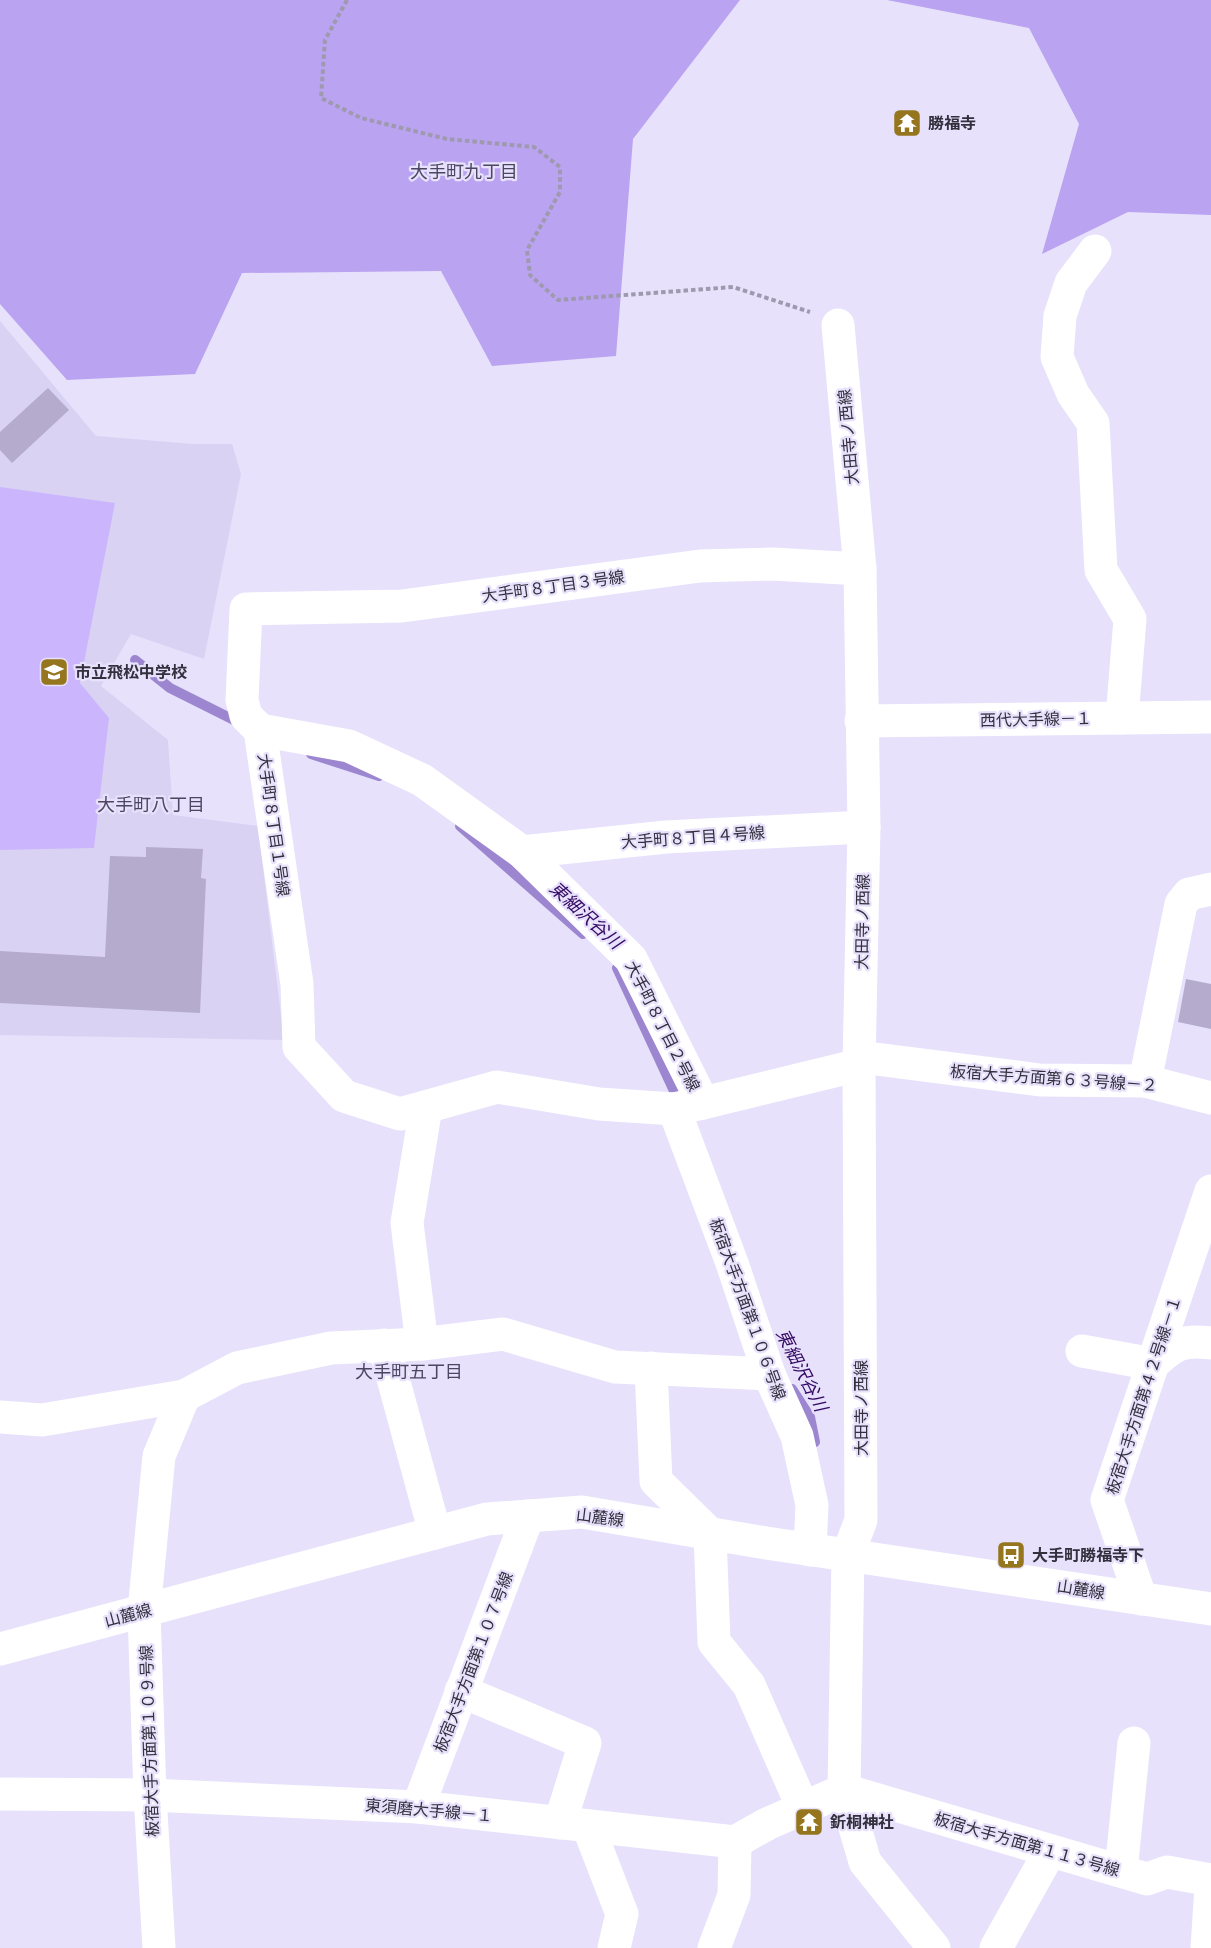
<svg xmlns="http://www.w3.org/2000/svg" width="1211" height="1948" font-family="'Asap Condensed','Noto Sans JP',sans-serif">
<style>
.built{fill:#dad2f2}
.green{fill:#cbb6fe}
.forest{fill:#baa3f0}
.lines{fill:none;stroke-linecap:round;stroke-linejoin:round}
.stream{stroke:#9d86d0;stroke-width:10}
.building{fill:#b5accd}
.path{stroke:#9e99ae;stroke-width:4;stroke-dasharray:4.5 3;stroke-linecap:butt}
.minor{stroke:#fff;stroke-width:33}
.major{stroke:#fff;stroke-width:33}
.labels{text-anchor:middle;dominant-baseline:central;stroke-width:4.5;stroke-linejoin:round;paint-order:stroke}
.poi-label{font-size:16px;font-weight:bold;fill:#332f3c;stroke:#e7e1fc;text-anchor:start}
.street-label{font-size:16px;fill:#332f3c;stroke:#e7e1fc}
.neighbourhood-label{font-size:18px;fill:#4d4561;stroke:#e7e1fc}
.water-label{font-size:18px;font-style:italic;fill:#340963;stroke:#e7e1fc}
</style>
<rect width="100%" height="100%" fill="#e7e1fc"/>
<polygon class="built" points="0,321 96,436 193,444 232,444 241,474 204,659 131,634 101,686 168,740 173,815 258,826 284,1040 0,1035"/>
<polygon class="green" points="0,487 115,503 80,683 109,718 94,848 0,850"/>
<g class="forest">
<polygon points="0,0 740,0 633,139 616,356 492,366 441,271 242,273 195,374 67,380 0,304"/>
<polygon points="887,0 1211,0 1211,215 1128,212 1042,254 1079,124 1029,28"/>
</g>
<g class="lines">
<g class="stream">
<polyline points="135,660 170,688 242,724"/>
<polyline points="311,754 379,776"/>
<polyline points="460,826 583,934"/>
<polyline points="617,968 680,1104"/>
<polyline points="792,1389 810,1417 815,1442"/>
</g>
</g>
<g class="building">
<polygon points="48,388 69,410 12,463 0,450 0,432"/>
<polygon points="146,847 203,849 201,878 206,879 200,1013 0,1003 0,951 105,957 110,856 146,857"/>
<polygon points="1186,979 1211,984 1211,1029 1178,1022"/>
</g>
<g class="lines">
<polyline class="path" points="347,0 325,40 321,98 361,118 447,139 534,147 560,167 560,192 527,250 530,275 558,300 733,287 810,312"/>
<g class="minor">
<polyline points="1095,251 1071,283 1060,316 1057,357 1073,394 1093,423 1101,570 1130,619 1122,718"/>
<polyline points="838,325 860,569 864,827 859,1065 861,1520 848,1554 844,1790 865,1862 934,1948"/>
<polyline points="861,721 1211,717"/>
<polyline points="260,730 349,746 422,780 522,852 631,959 703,1103 674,1109 732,1263 769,1374 797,1436 812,1505 810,1550"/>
<polyline points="522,852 666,837 864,827"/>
<polyline points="860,1057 1040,1080 1145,1081 1211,1098"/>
<polyline points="1145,1081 1181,904 1189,894 1211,889"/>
<polyline points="703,1103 859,1065"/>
<polyline points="674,1109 599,1104 497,1087 400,1114 344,1096 299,1047 297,984 260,730 246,716 242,700 246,609 402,606 700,566 773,564 860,569"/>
<polyline points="422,1344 407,1223 426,1107"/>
<polyline points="384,1345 435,1533"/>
<path d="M 1082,1351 L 1153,1364 C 1173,1345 1182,1339 1211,1343"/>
<polyline points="651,1368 656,1481 710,1534 714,1642 749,1685 803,1808"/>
<polyline points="0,1417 42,1420 184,1396 237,1368 331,1348 422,1344 503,1334 615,1367 769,1374"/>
<polyline points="1141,1599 1107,1500 1211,1191"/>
<polyline points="461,1691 585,1743 560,1823"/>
<polyline points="0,1794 150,1795 418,1807 735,1842 767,1824 844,1790 1147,1879 1167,1872 1211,1880"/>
<polyline points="418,1807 528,1516"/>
<polyline points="588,1826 622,1914 614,1948"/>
<polyline points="1121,1871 1134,1743"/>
<polyline points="159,1948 150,1795 144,1611 159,1456 184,1396"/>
<polyline points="714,1948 734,1895 735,1842"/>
<polyline points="996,1948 1050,1851"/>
<polyline points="1207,1948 1211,1886"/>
</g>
<polyline class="major" points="0,1649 487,1519 582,1512 766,1543 1211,1609"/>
</g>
<defs>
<g id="temple-square" transform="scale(1.5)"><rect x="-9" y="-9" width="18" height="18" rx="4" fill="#95751d" stroke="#e7e1fc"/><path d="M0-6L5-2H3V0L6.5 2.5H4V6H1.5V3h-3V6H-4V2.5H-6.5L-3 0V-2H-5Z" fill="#fff"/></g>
<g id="school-square" transform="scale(1.5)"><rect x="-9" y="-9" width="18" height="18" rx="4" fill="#95751d" stroke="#e7e1fc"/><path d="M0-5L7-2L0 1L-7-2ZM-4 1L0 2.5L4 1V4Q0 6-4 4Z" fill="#fff"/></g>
<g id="bus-square" transform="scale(1.5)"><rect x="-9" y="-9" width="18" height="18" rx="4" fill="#95751d" stroke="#e7e1fc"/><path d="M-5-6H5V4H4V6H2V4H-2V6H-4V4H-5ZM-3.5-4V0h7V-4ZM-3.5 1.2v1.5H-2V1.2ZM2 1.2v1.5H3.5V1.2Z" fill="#fff"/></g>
</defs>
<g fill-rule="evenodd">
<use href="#temple-square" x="907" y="123"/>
<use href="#school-square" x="54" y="672"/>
<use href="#bus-square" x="1011" y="1555"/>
<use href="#temple-square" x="809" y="1822"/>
</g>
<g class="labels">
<g class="poi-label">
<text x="928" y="123">勝福寺</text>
<text x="75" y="672">市立飛松中学校</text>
<text x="1032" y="1555">大手町勝福寺下</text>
<text x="830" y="1822">釿桐神社</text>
</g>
<g class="street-label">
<text transform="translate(848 437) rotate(-95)">大田寺ノ西線</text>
<text transform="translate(553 586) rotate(-8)">大手町８丁目３号線</text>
<text transform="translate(1036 719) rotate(-1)">西代大手線－１</text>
<text transform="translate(274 825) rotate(82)">大手町８丁目１号線</text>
<text transform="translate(693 837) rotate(-4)">大手町８丁目４号線</text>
<text transform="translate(862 922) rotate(-89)">大田寺ノ西線</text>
<text transform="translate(663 1026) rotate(63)">大手町８丁目２号線</text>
<text transform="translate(1054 1078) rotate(4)">板宿大手方面第６３号線－２</text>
<text transform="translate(748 1309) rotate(70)">板宿大手方面第１０６号線</text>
<text transform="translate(1143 1395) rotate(-72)">板宿大手方面第４２号線－１</text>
<text transform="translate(861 1408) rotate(-90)">大田寺ノ西線</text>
<text transform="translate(600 1517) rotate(7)">山麓線</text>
<text transform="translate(1081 1589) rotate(9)">山麓線</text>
<text transform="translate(128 1615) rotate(-15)">山麓線</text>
<text transform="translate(473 1662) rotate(-69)">板宿大手方面第１０７号線</text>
<text transform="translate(149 1741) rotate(-92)">板宿大手方面第１０９号線</text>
<text transform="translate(429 1810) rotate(5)">東須磨大手線－１</text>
<text transform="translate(1027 1844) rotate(16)">板宿大手方面第１１３号線</text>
</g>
<g class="neighbourhood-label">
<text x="464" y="171">大手町九丁目</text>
<text x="151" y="804">大手町八丁目</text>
<text x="409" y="1371">大手町五丁目</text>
</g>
<g class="water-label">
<text transform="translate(586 915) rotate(42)">東細沢谷川</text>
<text transform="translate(802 1370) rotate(63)">東細沢谷川</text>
</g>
</g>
</svg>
